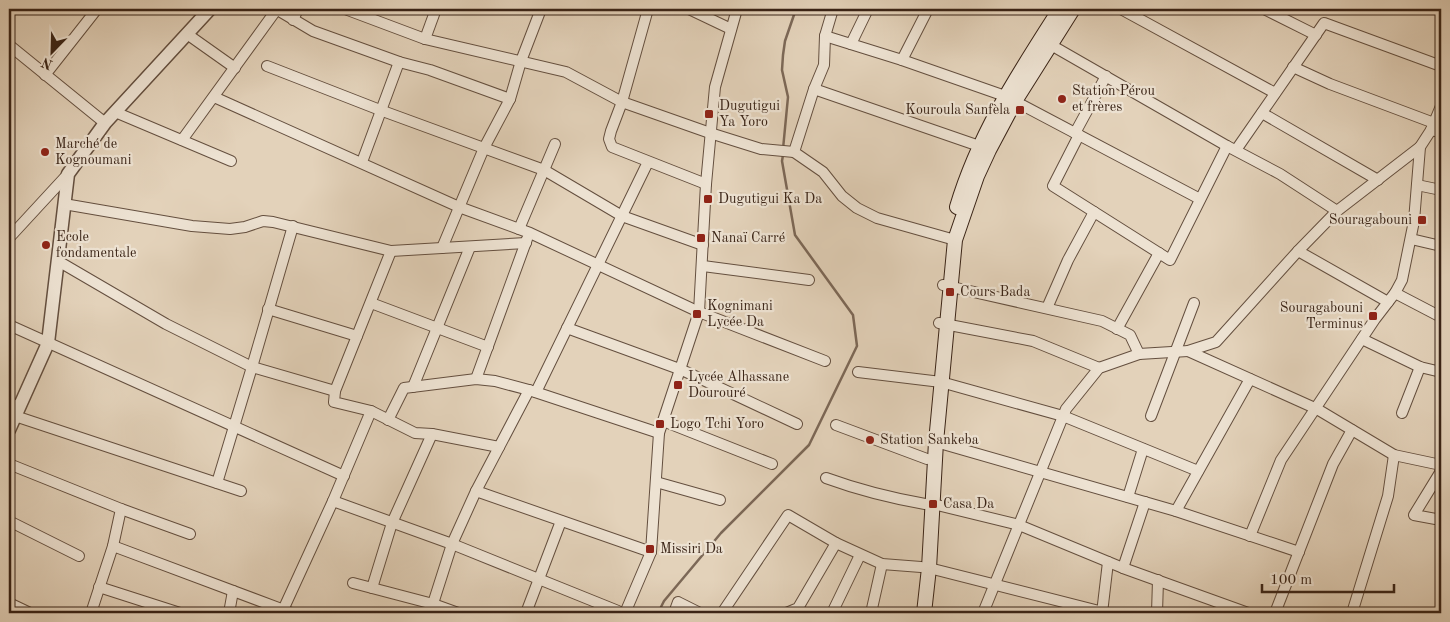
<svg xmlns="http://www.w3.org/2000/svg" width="1450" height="622" font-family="'Old Standard TT',serif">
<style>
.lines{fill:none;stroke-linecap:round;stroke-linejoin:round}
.stream{stroke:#7c6857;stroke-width:2.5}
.minor-casing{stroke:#644f3f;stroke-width:12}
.tertiary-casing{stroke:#644f3f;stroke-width:15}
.secondary-casing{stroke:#392316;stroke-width:16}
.minor{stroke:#ede2d2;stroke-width:10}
.tertiary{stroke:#ede2d2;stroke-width:12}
.secondary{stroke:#ede2d2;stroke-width:14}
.poi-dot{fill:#8f2418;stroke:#ede2d2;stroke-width:2}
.labels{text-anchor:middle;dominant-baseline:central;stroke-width:4.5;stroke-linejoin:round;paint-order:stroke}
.poi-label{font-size:14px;fill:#392316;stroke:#ede2d2;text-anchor:start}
</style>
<rect width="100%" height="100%" fill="#e3d2ba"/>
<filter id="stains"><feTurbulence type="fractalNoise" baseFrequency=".004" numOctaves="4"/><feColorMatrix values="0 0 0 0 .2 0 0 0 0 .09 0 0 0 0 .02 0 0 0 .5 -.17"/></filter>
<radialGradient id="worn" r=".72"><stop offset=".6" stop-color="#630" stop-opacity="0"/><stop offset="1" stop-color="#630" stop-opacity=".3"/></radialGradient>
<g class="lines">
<g class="stream">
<polyline points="783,149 788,97 782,70 783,55 785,41 796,9"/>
<polyline points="658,613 664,601 721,533 809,445 857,346 853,315 795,235 782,161 783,155"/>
</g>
<g class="minor-casing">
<g id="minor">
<polyline points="276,9 313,31 399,62 430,70 510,99"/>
<polyline points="345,9 425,39 566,72 622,102 710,133 761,149 794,152"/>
<polyline points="648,9 622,102 611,131 609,139 612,147 706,184"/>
<polyline points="689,9 731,29"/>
<polyline points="833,9 825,36 824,65 814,89 794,152 823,172 842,196 857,208 877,218 955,240"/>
<polyline points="1121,9 1275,93"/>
<polyline points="1264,9 1316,35"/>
<polyline points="293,20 298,9"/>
<polyline points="187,34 235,68"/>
<polyline points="825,36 902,60 1005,96 1200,199"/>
<polyline points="425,39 436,9"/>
<polyline points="851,44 868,9"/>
<polyline points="9,45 105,123"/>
<polyline points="1051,45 1227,146 1280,174 1337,211"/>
<polyline points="902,60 928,9"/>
<polyline points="267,66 380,110 544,170 622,216 703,245"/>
<polyline points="1293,67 1330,84 1434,123"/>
<polyline points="45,75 97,9"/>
<polyline points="814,89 985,148"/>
<polyline points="214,97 459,207 530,233 699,312 825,361"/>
<polyline points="115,112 231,161"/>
<polyline points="1262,113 1378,180"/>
<polyline points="1431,130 1441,132"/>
<polyline points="1075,133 1106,76"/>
<polyline points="1079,135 1053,186 1170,260 1227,146"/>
<polyline points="182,140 277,9"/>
<polyline points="1236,150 1324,23 1441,66"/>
<polyline points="362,162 399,62"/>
<polyline points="1417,185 1441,190"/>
<polyline points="64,204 192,226 230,229 245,227 263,221 273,222 391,251 526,243"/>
<polyline points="519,229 555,144"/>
<polyline points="9,238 68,174"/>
<polyline points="1411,239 1441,246"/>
<polyline points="442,248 484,148 510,99 521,61 541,9"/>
<polyline points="391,251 335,391 334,402 371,411 415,433 432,434 499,447"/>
<polyline points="1298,251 1388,302"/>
<polyline points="58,261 166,324 252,367 335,391"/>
<polyline points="703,266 809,280"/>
<polyline points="943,285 1102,321 1130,335 1139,354"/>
<polyline points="1395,293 1441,317"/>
<polyline points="371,303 488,347"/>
<polyline points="1047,308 1068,260 1094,212"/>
<polyline points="268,309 357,336"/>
<polyline points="939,323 1033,341 1099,368"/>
<polyline points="9,325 344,476"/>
<polyline points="567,328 682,370 797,424"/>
<polyline points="1117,329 1159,253"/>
<polyline points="1362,339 1420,367 1441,372"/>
<polyline points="1188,351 1317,409 1394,455 1441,465"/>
<polyline points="858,372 941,382 1063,416 1198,471"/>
<polyline points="476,379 527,239"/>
<polyline points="413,387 470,247"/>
<polyline points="536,392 648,162"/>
<polyline points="9,403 19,407"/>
<polyline points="1402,413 1420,367"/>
<polyline points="15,416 241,491"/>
<polyline points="1151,416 1194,303"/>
<polyline points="388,420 404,388 476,379 495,381 529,390 659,433"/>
<polyline points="663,421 772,464"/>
<polyline points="836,425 927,459"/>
<polyline points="936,442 1176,511 1299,552"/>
<polyline points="9,464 121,509 190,534"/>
<polyline points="1441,471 1414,515 1441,520"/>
<path d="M 826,478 C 859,490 891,498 925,504"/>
<polyline points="656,482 720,500"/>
<polyline points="217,483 252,367 293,226"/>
<polyline points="476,491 651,552"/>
<polyline points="1128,497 1143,449"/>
<polyline points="333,501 452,544 618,611 619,613"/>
<polyline points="933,504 1019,525 1123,568 1248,613"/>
<polyline points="1176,511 1250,379"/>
<polyline points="9,521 79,556"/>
<polyline points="1250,536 1281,460 1375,319 1395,293 1402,280 1414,221 1420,147 1431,130 1441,106"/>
<polyline points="113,546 292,613"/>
<polyline points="929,568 1103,612"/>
<polyline points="1123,568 1145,502"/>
<polyline points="353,583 433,604 458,613"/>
<polyline points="99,587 180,613"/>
<polyline points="372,588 392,523 432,434"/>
<polyline points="9,603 30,613"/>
<polyline points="283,610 333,501 371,411"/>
<polyline points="91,613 113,546 121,509"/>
<polyline points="229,613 233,591"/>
<polyline points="430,613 452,544 476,491 529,390"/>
<polyline points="526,613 561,521"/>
<polyline points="625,613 651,552 659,433 699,312 706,184 715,87 737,9"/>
<polyline points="674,613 678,602 700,613"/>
<polyline points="722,613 788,515 836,543 882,564 921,567"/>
<polyline points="786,613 798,608 836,543"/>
<polyline points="832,613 860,555"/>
<polyline points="871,613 882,564"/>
<polyline points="983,613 1066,409 1099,368 1139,354 1188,351 1216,342 1298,251 1337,211 1420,147"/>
<polyline points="1102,613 1108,562"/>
<polyline points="1157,613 1158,580"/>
<polyline points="1275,613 1333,464 1352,430"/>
<polyline points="1352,613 1388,496 1394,455"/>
</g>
</g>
<g class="tertiary-casing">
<polyline id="tertiary" points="9,430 48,343 68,174 105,123 210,9"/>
</g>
<g class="secondary-casing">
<g id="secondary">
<path d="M 957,207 C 979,133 1019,73 1060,9"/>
<polyline points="924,613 929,568 936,442 955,240 977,176 989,150 1015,101 1073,9"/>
</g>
</g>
<use href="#minor" class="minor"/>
<use href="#tertiary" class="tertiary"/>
<use href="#secondary" class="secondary"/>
</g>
<g class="poi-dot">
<circle cx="1062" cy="99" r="5"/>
<rect x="1015" y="105" width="10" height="10" rx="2.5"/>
<rect x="704" y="109" width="10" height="10" rx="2.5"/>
<circle cx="45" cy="152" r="5"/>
<rect x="703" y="194" width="10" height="10" rx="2.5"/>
<rect x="1417" y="215" width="10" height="10" rx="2.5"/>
<rect x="696" y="233" width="10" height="10" rx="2.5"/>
<circle cx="46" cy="245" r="5"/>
<rect x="945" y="287" width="10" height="10" rx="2.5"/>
<rect x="692" y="309" width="10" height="10" rx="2.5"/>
<rect x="1368" y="311" width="10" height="10" rx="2.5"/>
<rect x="673" y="380" width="10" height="10" rx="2.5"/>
<rect x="655" y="419" width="10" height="10" rx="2.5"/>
<circle cx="870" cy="440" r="5"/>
<rect x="928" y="499" width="10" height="10" rx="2.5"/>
<rect x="645" y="544" width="10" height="10" rx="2.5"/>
</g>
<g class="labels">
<g class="poi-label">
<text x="1072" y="91">Station Pérou<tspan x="1072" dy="16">et frères</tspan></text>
<text x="719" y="106">Dugutigui<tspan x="719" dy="16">Ya Yoro</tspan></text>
<text x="1010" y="110" text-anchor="end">Kouroula Sanfèla</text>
<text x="55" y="144">Marché de<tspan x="55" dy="16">Kognoumani</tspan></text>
<text x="718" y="199">Dugutigui Ka Da</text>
<text x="1412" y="220" text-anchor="end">Souragabouni</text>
<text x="56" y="237">Ecole<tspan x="56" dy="16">fondamentale</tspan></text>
<text x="711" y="238">Nanaï Carré</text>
<text x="960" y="292">Cours Bada</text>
<text x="707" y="306">Kognimani<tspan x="707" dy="16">Lycée Da</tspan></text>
<text x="1363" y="308" text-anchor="end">Souragabouni<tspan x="1363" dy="16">Terminus</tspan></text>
<text x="688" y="377">Lycée Alhassane<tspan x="688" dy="16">Dourouré</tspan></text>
<text x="670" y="424">Logo Tchi Yoro</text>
<text x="880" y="440">Station Sankeba</text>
<text x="943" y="504">Casa Da</text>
<text x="660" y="549">Missiri Da</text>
</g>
</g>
<rect width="1450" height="622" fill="none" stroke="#e3d2ba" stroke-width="30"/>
<rect x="10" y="10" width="1430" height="602" fill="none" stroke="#392316" stroke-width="2.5"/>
<rect x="15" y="15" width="1420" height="592" fill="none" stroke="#392316"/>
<g transform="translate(52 52) rotate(203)" stroke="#ede2d2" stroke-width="4" paint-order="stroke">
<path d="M0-4L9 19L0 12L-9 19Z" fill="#392316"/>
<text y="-8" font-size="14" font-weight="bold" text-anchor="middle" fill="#392316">N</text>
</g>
<path d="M1262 584v8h132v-8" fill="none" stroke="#392316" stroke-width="2.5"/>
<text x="1270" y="584" font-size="15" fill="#392316" stroke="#ede2d2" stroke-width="4" paint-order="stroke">100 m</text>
<rect width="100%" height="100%" filter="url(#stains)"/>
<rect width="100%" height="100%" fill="url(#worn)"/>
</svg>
